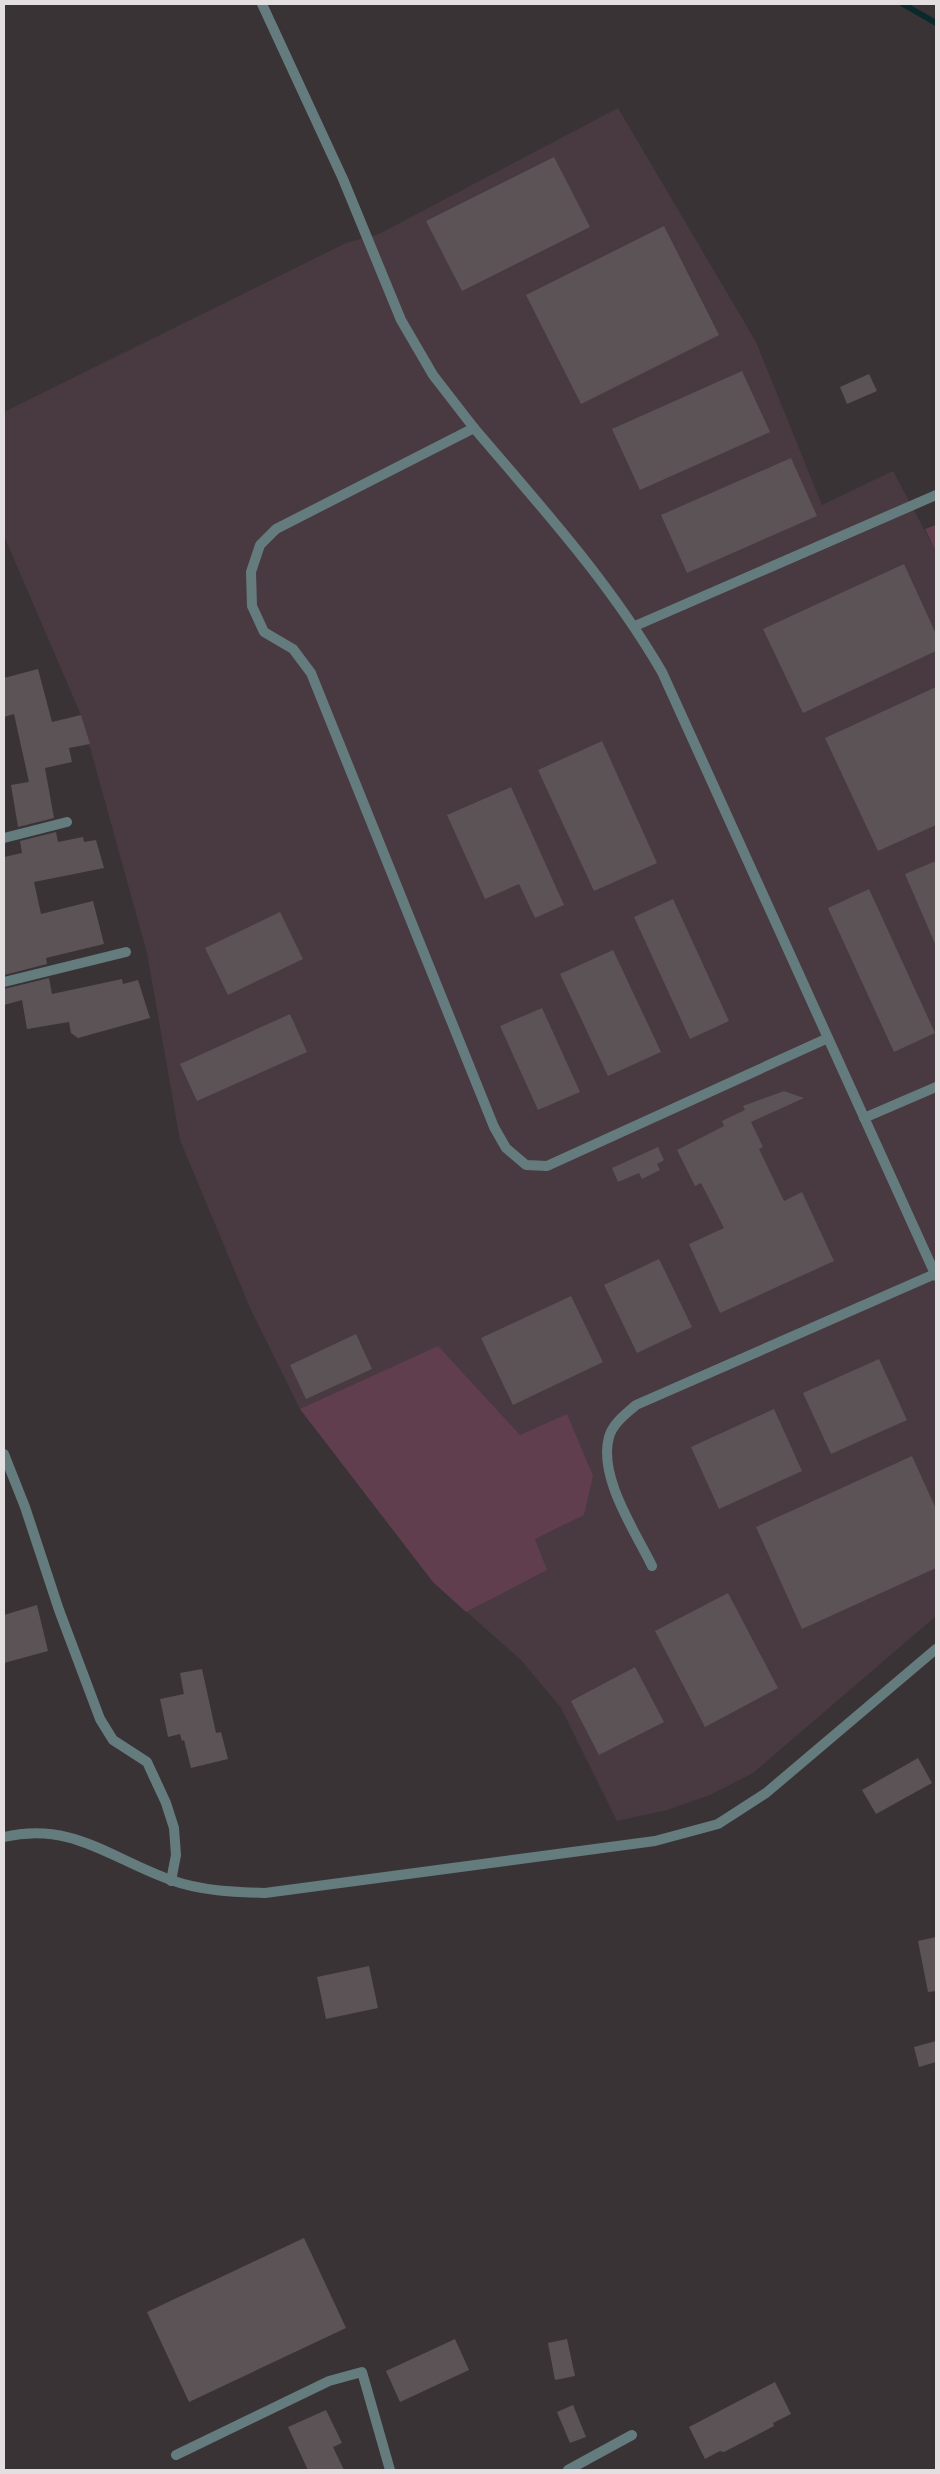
<svg xmlns="http://www.w3.org/2000/svg" width="940" height="2474" font-family="'Exo 2',sans-serif">
<style>
.built{fill:#483a40}
.green{fill:#603e4e}
.lines{fill:none;stroke-linecap:round;stroke-linejoin:round}
.stream{stroke:#0a292d;stroke-width:6}
.building{fill:#5b5356}
.street{stroke:#657c7f;stroke-width:10}
</style>
<rect width="100%" height="100%" fill="#3a3336"/>
<polygon class="built" points="618,108 756,342 822,505 893,471 936,552 936,1616 753,1773 710,1795 667,1810 617,1821 561,1708 521,1660 433,1582 300,1409 251,1310 180,1140 147,953 81,715 4,536 4,412 346,243 379,234"/>
<g class="green">
<polygon points="936,525 936,552 925,529"/>
<polygon points="438,1346 520,1435 567,1414 593,1476 584,1515 535,1539 547,1570 466,1612 433,1582 300,1409"/>
</g>
<g class="lines">
<polyline class="stream" points="903,4 936,23"/>
</g>
<g class="building">
<polygon points="554,157 590,227 462,291 426,221"/>
<polygon points="664,226 719,335 581,404 526,295"/>
<polygon points="742,371 770,432 640,490 612,429"/>
<polygon points="869,374 877,391 847,404 840,387"/>
<polygon points="791,458 817,516 687,573 661,515"/>
<polygon points="904,564 936,634 936,651 803,713 763,629"/>
<polygon points="38,669 52,722 81,715 90,744 69,748 72,762 45,768 54,818 18,827 11,785 29,782 14,714 4,717 4,678"/>
<polygon points="936,687 936,825 878,851 825,738"/>
<polygon points="602,741 657,863 594,891 538,770"/>
<polygon points="511,787 564,905 535,918 519,884 485,899 447,815"/>
<polygon points="56,832 58,842 83,837 84,842 96,840 104,868 34,882 41,914 93,901 104,944 46,958 47,964 4,975 4,857 22,853 20,841"/>
<polygon points="936,861 936,946 905,874"/>
<polygon points="869,889 935,1033 894,1052 828,908"/>
<polygon points="673,899 729,1021 690,1039 634,917"/>
<polygon points="280,912 303,959 228,995 205,948"/>
<polygon points="613,950 661,1052 608,1076 560,974"/>
<polygon points="49,978 52,994 122,979 123,984 138,980 150,1018 78,1038 71,1033 69,1022 27,1029 22,1000 4,1005 4,989"/>
<polygon points="542,1008 580,1092 538,1110 500,1026"/>
<polygon points="290,1014 307,1052 197,1101 180,1064"/>
<polygon points="784,1091 804,1098 751,1122 763,1147 759,1149 784,1201 802,1192 834,1261 720,1313 689,1244 724,1228 701,1183 695,1186 677,1150 724,1126 722,1121 745,1110 743,1106"/>
<polygon points="658,1147 664,1160 657,1164 660,1170 642,1179 639,1173 618,1182 612,1168"/>
<polygon points="659,1259 692,1327 637,1353 604,1285"/>
<polygon points="571,1296 603,1362 513,1405 481,1338"/>
<polygon points="356,1334 372,1369 306,1399 290,1365"/>
<polygon points="879,1359 907,1420 831,1454 803,1393"/>
<polygon points="774,1409 802,1471 719,1509 691,1447"/>
<polygon points="912,1456 936,1509 936,1568 802,1629 756,1527"/>
<polygon points="728,1593 778,1688 705,1727 655,1631"/>
<polygon points="37,1605 48,1651 4,1663 4,1615"/>
<polygon points="635,1667 664,1722 599,1755 571,1701"/>
<polygon points="202,1669 216,1733 221,1732 228,1759 191,1768 184,1740 182,1741 180,1734 168,1737 160,1699 184,1694 180,1673"/>
<polygon points="918,1758 932,1783 876,1814 862,1790"/>
<polygon points="936,1937 936,1991 928,1992 918,1941"/>
<polygon points="369,1966 378,2008 326,2019 317,1977"/>
<polygon points="936,2041 936,2062 919,2067 914,2047"/>
<polygon points="304,2238 346,2328 189,2402 147,2312"/>
<polygon points="455,2339 469,2370 400,2402 386,2371"/>
<polygon points="567,2339 575,2376 555,2380 548,2343"/>
<polygon points="775,2382 791,2414 773,2423 774,2426 724,2452 720,2451 705,2459 689,2427"/>
<polygon points="573,2405 586,2437 570,2443 557,2412"/>
<polygon points="326,2410 342,2443 333,2447 344,2470 308,2470 288,2427"/>
</g>
<g class="lines">
<g class="street">
<polyline points="262,4 343,179 401,320 433,375 474,428"/>
<polyline points="635,626 936,495"/>
<polyline points="4,838 67,822"/>
<polyline points="4,982 126,952"/>
<path d="M 828,1038 L 547,1166 L 526,1165 L 506,1148 L 494,1127 L 311,673 L 293,649 L 264,632 L 252,606 L 251,572 L 260,545 L 276,529 L 474,428 C 542,508 609,581 662,672 L 936,1276"/>
<polyline points="864,1118 936,1087"/>
<polyline points="4,1454 25,1507 59,1610 100,1719 113,1740 147,1762 166,1803 174,1828 176,1855 171,1881"/>
<path d="M 652,1566 C 635,1531 598,1477 609,1437 C 613,1423 626,1414 636,1405 L 935,1274"/>
<path d="M 4,1837 C 72,1821 111,1859 171,1880 C 201,1891 234,1892 265,1893 L 655,1841 L 718,1824 L 766,1793 L 936,1649"/>
<polyline points="176,2455 329,2381 362,2372 390,2470"/>
<polyline points="568,2470 632,2435"/>
</g>
</g>
<rect width="940" height="2474" fill="none" stroke="#e3dee0" stroke-width="10"/>
</svg>
